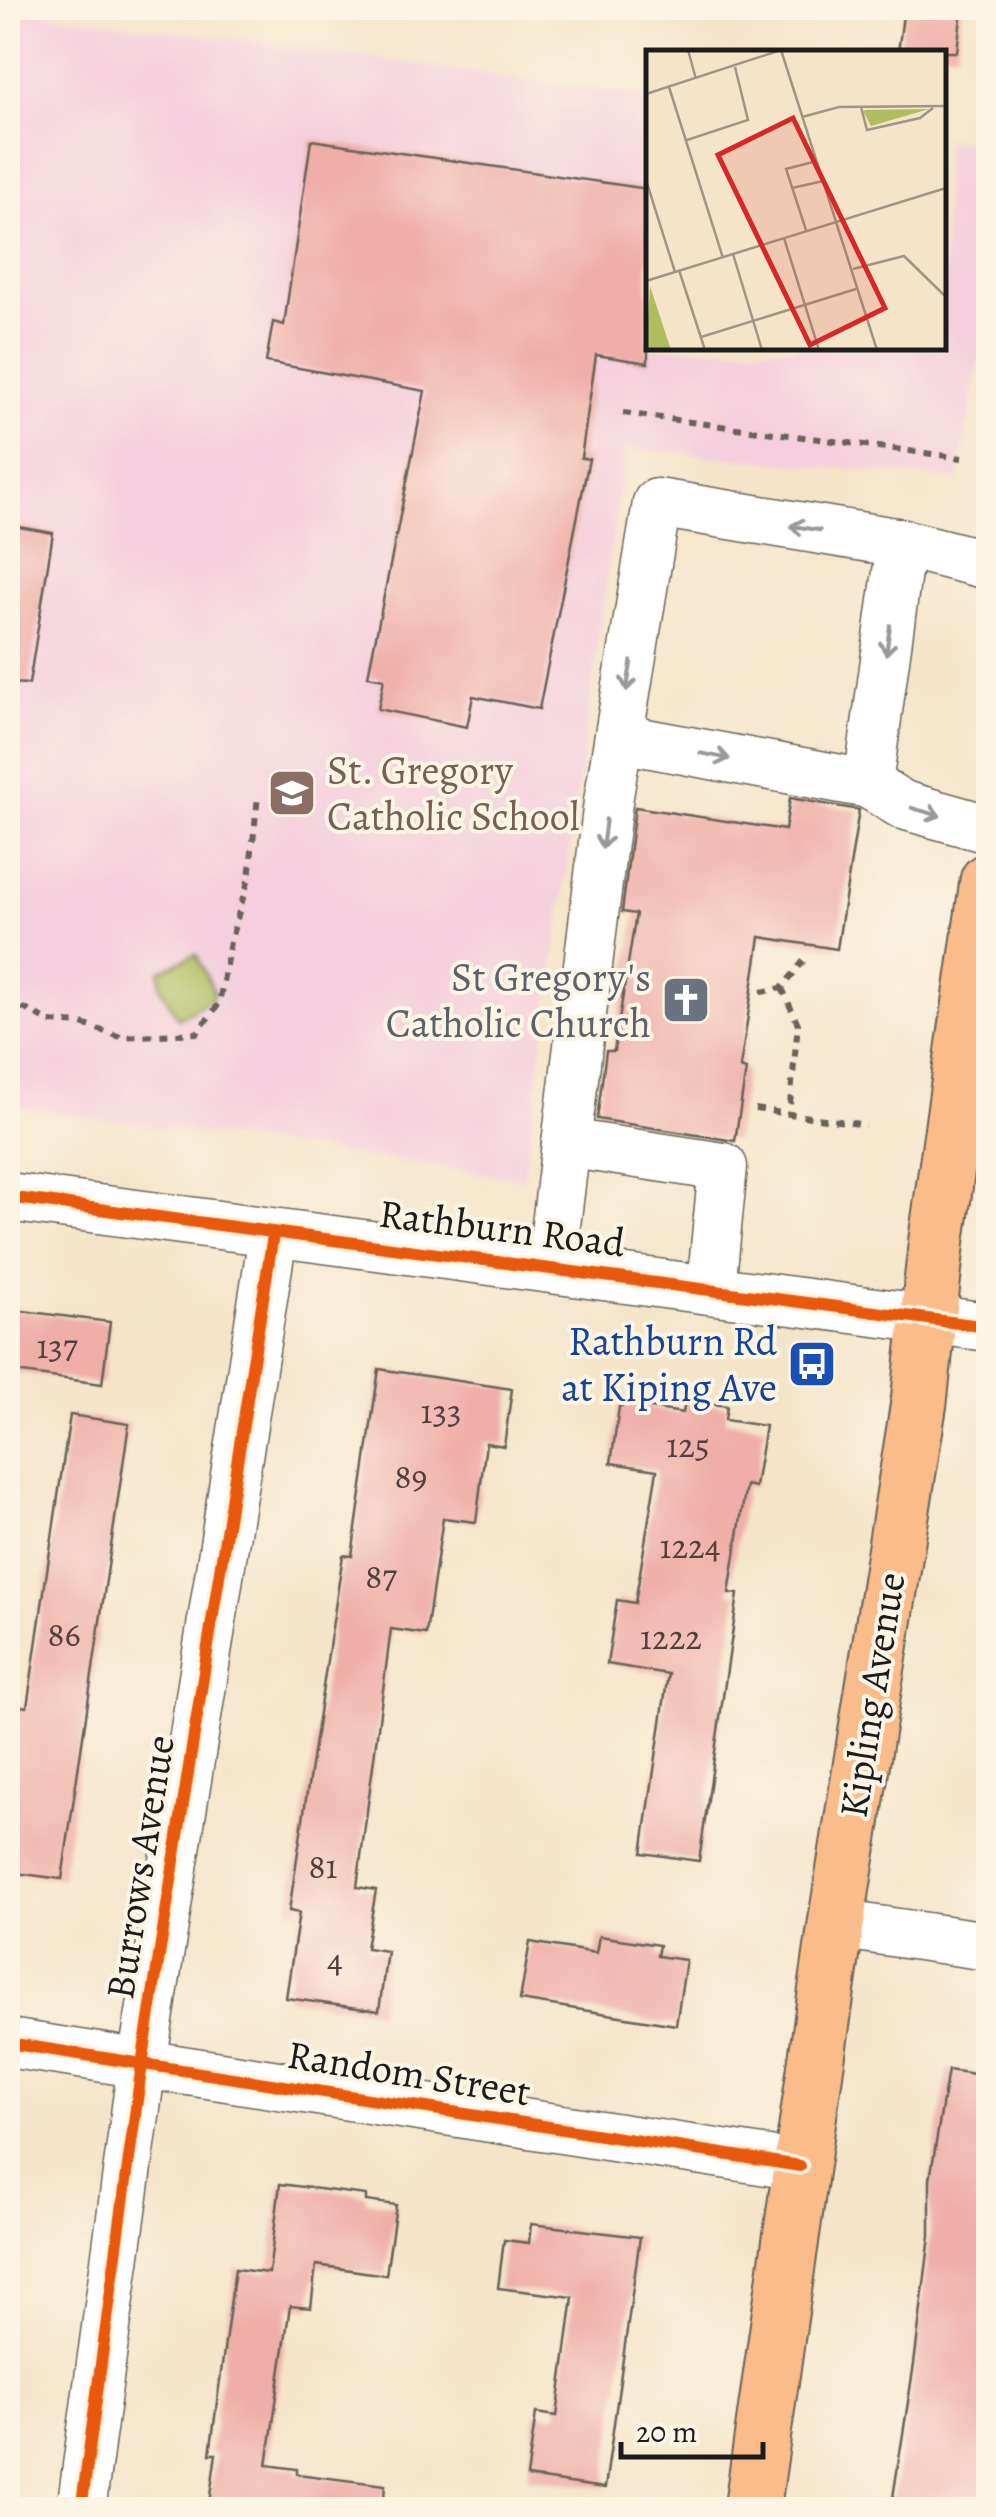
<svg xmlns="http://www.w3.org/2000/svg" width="996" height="2517" font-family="Alegreya,serif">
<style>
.built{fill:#f4cfdd}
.green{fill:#aebd5f;stroke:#656c3e;stroke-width:2.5}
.building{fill:#efaea8}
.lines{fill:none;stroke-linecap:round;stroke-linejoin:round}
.minor-casing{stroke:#686259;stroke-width:51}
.major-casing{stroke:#686259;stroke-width:59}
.path{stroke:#686259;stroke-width:6;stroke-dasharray:8 8;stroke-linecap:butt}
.minor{stroke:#fff;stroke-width:48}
.major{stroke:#f9bc8a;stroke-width:55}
.cycleway-casing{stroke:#fcf5e5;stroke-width:19}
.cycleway{stroke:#e8590c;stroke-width:12}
.oneway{stroke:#999}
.labels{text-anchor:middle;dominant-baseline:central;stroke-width:8;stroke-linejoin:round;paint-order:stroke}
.number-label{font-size:35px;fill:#51403f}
.education-label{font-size:40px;fill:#785e54;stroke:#fcf5e5;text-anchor:start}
.worship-label{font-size:40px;fill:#5b616d;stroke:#fcf5e5;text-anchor:end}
.street-label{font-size:40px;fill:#1c1c1c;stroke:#fcf5e5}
.transit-label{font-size:40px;fill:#164399;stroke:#fcf5e5;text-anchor:end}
.inset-road{fill:none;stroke:#9e9584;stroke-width:2.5}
.view{fill:#d62828;fill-opacity:0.15;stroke:#d62828;stroke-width:5}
.inset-edge{fill:none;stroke:#1c1c1c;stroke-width:5}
</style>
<rect width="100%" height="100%" fill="#fcf5e5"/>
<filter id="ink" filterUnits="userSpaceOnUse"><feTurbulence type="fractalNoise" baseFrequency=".01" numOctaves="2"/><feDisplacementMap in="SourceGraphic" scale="20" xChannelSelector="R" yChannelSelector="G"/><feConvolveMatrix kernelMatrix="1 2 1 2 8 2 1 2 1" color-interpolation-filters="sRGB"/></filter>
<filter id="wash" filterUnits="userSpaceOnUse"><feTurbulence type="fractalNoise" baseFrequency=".0048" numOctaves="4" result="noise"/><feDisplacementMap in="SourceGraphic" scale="40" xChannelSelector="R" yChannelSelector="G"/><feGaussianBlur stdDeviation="2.25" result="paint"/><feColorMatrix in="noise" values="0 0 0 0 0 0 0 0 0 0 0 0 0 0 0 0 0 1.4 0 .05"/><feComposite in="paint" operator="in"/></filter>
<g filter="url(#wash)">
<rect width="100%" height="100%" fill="#f4e5c9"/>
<polygon class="built" points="8,8 648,97 648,348 944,348 944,139 988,145 988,306 958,480 625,448 524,1179 8,1106"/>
<polygon class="green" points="196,954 214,992 211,1000 178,1018 161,989 160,971"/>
<g id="blocks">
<g class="building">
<polygon points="904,8 962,8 957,52 898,52"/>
<polygon points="311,140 648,189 648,363 596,355 581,458 589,459 539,709 473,696 467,727 378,709 384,679 368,676 425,391 266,362 273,322 284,325"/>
<polygon points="8,525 53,533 29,684 8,683"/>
<polygon points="790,798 859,810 837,949 760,937 740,1068 746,1070 735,1141 597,1119 606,1051 614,1051 636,914 622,912 635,807 785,830"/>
<polygon points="8,1309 110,1322 102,1384 8,1371"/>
<polygon points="379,1369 512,1389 504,1446 486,1443 476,1522 443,1518 426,1634 391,1629 357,1887 376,1890 366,1948 387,1951 379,2011 286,1998 299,1913 289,1911 343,1555 352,1556"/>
<polygon points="685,1400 727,1406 725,1420 765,1426 755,1487 746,1485 729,1593 738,1594 699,1861 642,1853 668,1674 607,1664 617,1600 635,1603 657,1470 611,1463 619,1407 625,1404 683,1413"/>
<polygon points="70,1415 129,1424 62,1879 8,1872 15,1773 8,1772 8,1704 27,1707"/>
<polygon points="599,1936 659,1945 657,1956 686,1960 676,2025 520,2000 530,1942 596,1953"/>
<polygon points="948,2070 988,2076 988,2510 891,2510 914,2364 930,2236 930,2179"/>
<polygon points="280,2184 366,2195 366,2201 396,2205 386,2275 316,2265 311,2308 290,2306 267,2465 297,2469 297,2474 385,2485 383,2510 208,2510 216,2454 210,2454 235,2269 269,2273"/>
<polygon points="531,2224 640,2237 605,2488 527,2477 536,2413 557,2416 573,2297 498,2288 504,2240 529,2243"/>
</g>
</g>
</g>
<g filter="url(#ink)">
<use href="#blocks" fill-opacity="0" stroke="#686259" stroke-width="2.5"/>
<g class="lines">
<g class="minor-casing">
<g id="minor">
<polyline points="619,738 868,784 903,805 988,829"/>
<polyline points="868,784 901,543"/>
<polyline points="566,1143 723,1167 711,1288"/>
<polyline points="8,1197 988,1327"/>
<polyline points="551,1266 608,802 657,503 901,543 988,565"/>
<polyline points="836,1924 988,1946"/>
<polyline points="8,2043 800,2166"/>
<polyline points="81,2510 142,2064 273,1235"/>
</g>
</g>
<g class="major-casing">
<polyline id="major" points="752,2510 836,1924 919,1402 937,1238 988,881"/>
</g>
<g class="path">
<polyline points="623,413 962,458"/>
<polyline points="782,988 798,1024 789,1114"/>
<polyline points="761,992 782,988 805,959"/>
<polyline points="8,1000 50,1022 82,1024 121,1037 197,1033 219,1004 230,942 249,878 258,796"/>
<polyline points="755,1109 866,1125"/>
</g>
<use href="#minor" class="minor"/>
<use href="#major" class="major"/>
<g class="cycleway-casing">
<g id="cycleway">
<polyline points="8,1197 988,1327"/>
<polyline points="8,2043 800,2166"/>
<polyline points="81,2510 142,2064 273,1235"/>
</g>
</g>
<use href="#cycleway" class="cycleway"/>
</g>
<defs><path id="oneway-shaft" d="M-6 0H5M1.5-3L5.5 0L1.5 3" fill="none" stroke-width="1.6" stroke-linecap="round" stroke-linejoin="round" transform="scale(2.5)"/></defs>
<g class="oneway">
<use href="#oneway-shaft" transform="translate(805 528) rotate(-171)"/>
<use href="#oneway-shaft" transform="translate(888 640) rotate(98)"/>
<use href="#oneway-shaft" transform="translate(629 676) rotate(99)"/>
<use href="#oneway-shaft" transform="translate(715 756) rotate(11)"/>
<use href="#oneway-shaft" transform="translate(926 812) rotate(16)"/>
<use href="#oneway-shaft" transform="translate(604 834) rotate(97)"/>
</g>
</g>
<defs>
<g id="school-square" transform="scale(2.5)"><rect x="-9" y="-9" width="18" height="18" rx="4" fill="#8d6e63" stroke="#fcf5e5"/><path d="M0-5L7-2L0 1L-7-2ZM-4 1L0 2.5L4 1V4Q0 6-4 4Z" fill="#fff"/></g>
<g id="church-square" transform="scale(2.5)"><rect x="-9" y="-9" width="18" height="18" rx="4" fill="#6b7280" stroke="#fcf5e5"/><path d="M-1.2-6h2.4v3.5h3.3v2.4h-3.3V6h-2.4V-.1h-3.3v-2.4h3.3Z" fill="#fff"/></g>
<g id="bus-square" transform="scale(2.5)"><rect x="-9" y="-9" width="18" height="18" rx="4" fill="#1a4fb4" stroke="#fcf5e5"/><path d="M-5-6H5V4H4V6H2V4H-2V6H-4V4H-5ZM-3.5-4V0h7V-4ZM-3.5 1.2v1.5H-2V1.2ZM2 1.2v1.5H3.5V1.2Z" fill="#fff"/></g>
</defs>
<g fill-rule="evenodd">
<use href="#school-square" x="292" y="793"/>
<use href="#church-square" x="686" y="1000"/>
<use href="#bus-square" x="812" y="1364"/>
</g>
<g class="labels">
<g class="number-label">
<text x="57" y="1346">137</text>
<text x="441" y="1411">133</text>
<text x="688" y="1445">125</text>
<text x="411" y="1476">89</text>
<text x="690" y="1546">1224</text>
<text x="381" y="1576">87</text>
<text x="64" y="1634">86</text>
<text x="671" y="1637">1222</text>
<text x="323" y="1866">81</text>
<text x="335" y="1960">4</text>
</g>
<g class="education-label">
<text x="327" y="770">St. Gregory<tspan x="327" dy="46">Catholic School</tspan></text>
</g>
<g class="worship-label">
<text x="651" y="977">St Gregory's<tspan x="651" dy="46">Catholic Church</tspan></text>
</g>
<g class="street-label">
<text transform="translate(502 1228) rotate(7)">Rathburn Road</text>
<text transform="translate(872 1695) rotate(-81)">Kipling Avenue</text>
<text transform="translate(140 1867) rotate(-81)">Burrows Avenue</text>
<text transform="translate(409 2073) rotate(9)">Random Street</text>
</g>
<g class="transit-label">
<text x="777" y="1341">Rathburn Rd<tspan x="777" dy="46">at Kiping Ave</tspan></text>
</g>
</g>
<g transform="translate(646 50)">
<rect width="300" height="300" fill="#f4e5c9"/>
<path d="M 283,59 L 225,76 L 217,61 L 220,60 ZM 4,237 L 5,239 L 25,300 L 0,300 Z" fill="#aebd5f"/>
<path class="inset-road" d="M 42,0 L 50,29M 135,0 L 231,300M 23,37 L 77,208M 0,44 L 135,0M 215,57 L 221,80 L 274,68 L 287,58M 156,67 L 193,57 L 300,56M 41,90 L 102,70 L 89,17M 0,130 L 29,222M 146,138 L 177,131M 160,180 L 140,119 L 171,111M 138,188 L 173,300M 87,204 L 116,300M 207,219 L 258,206 L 300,247M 33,220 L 59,300M 0,231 L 300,138M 55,287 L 210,239"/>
<path class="view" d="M 147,68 L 239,258 L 164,295 L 72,105 Z"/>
<rect width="300" height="300" class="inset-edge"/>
</g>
<rect width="996" height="2517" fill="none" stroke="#fcf5e5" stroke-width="40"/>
<path d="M621 2442v15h142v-15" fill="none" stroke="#1c1c1c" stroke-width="5"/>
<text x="636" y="2442" font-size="30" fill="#1c1c1c" stroke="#fcf5e5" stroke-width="8" paint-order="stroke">20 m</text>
</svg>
